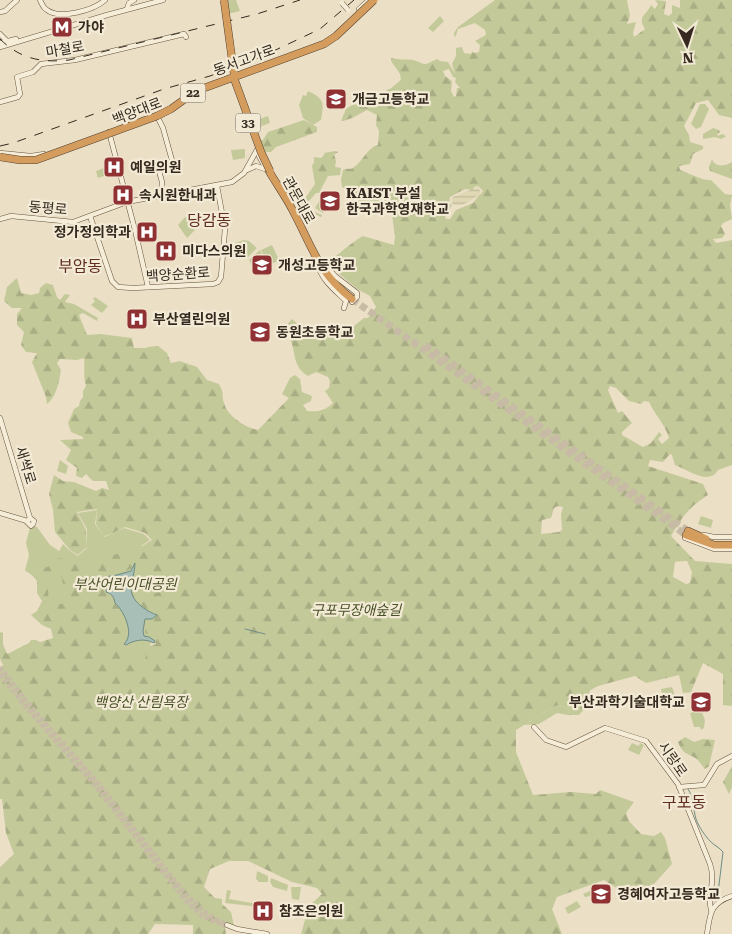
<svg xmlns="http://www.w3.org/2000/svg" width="732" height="934" font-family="'Roboto Serif','Noto Sans KR',serif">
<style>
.farmland{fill:url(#farmland-rules)}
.green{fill:#c4c99a}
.forest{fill:url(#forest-firs);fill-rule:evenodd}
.water{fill:#a7bfb7;stroke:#6e8d84}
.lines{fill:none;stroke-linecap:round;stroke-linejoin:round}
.stream{stroke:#6e8d84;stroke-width:1}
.secondary-tunnel{stroke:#c7bba5;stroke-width:4.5;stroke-dasharray:4.5 2;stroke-linecap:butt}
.highway-tunnel{stroke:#c7bba5;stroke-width:7;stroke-dasharray:7 3.5;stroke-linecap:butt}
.secondary-casing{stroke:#675340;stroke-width:5.5}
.highway-casing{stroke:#534031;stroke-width:8}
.secondary{stroke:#f6edd8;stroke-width:4.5}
.highway{stroke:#d49d5d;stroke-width:7}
.rail{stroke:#362a20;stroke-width:1;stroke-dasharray:9 9;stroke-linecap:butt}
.secondary-bridge-casing{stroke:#675340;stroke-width:5.5;stroke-linecap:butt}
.highway-bridge-casing{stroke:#534031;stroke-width:8;stroke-linecap:butt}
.secondary-bridge{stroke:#f6edd8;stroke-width:4.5}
.highway-bridge{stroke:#d49d5d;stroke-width:7}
.labels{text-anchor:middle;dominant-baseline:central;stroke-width:4.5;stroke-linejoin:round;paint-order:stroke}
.shield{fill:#f3ead5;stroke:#6f6456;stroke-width:1}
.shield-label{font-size:12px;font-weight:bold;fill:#362a20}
.poi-label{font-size:14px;font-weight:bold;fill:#362a20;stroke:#f3ead5;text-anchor:start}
.street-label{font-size:14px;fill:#362a20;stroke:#f3ead5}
.park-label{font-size:14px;font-style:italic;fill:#485128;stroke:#f3ead5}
.quarter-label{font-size:16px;fill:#602d22;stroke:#f3ead5}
</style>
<defs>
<pattern id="farmland-rules" width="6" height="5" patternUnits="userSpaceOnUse" patternTransform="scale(1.25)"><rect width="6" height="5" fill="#e0d8b4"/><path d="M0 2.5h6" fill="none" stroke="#c1ba9a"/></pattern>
<pattern id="forest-firs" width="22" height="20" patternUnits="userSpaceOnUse" patternTransform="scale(1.25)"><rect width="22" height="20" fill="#c4c99a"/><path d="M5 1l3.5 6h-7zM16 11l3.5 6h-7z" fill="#a9ad84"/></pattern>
</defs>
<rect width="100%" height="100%" fill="#ebdfc6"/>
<polygon class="farmland" points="478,187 481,193 470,201 462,205 453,205 451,199 453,197"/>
<g class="green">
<polygon points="228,0 236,0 240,11 228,14"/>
<polygon points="440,16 444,21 433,32 428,28"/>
<path d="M 308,91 C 325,99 324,103 321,120 L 313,125 L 303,118 L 299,105 L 303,95 L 306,96 Z"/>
<polygon points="700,104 705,104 709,109 701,127 696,129 691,124"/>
<polygon points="268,116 270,123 256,128 254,121"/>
<polygon points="245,149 245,158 233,160 231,150"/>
<polygon points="107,167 110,174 98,178 96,171"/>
<polygon points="321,198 329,203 323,213 315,208"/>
<polygon points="185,217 192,221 190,224 195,230 187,238 178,225"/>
<polygon points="244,240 249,241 257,248 246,259 241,259 235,243"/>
<polygon points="272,245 279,260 268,266 261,250"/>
<polygon points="260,250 267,266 255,271 249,260"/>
<polygon points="95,297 108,306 102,313 91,305 95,301 93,299"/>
<polygon points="292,319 300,326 289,337 283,329"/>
<polygon points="60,460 68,466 66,474 57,471"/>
<path d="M 97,510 L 95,524 L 105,537 L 124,528 L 144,534 L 150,540 L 141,546 L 146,546 L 163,638 L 155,643 L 151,643 L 149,646 L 162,730 C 124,691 84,652 48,611 C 37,598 45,579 25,571 L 29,555 L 26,543 L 30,527 L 34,526 L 37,527 L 50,545 L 59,551 L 63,544 L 69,550 L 78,556 L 87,548 L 87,529 L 78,513 Z"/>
<polygon points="701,516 713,520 711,528 698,524"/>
<polygon points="672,687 675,696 663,699 661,689"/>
<polygon points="560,705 570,710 567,715 557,713 539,724 524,725 555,706"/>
<polygon points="701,710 705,720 704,728 701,730 700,727 694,727 690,713"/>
<polygon points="632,743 639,746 640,743 644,745 639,755 628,750"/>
<polygon points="257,871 268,876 268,882 259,882 256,879"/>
<polygon points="271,878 288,885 287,891 273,887 270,882"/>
<polygon points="604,885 611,888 610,892 585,897 583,894"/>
<polygon points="291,887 301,887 299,900 292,899"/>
<polygon points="227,890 231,891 229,899 264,905 266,910 261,909 261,907 225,903"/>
<polygon points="577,901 581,907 568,914 565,908"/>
</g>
<g class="forest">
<path d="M 495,0 L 627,0 L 630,16 L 627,24 L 636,22 L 633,33 L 634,37 L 645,29 C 637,16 646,16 651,5 L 655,9 L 658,4 L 655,0 L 666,1 L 664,14 L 669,16 L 672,13 L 672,5 L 680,8 L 680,0 L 732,0 L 732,118 L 719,115 L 708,100 L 696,103 L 684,126 L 689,135 L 690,142 L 703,146 L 703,149 L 693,154 L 690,164 L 679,166 L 680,170 C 689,173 703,181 711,180 L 725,194 L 732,195 L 730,205 L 732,219 L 723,223 L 721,226 L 725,234 L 722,238 L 713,239 L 716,243 L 732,240 L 732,465 L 718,470 C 709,486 688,470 675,465 L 672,455 L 670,454 L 663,462 L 650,460 L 648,466 L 703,484 L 708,495 C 688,508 683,516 671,536 L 695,561 L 732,564 L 732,706 L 723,705 L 723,674 L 703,663 L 691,692 L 683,693 L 679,675 L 646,683 L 635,676 L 598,686 L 589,691 L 592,696 L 589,704 L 579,715 L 567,715 L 570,710 L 560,705 L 555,706 L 516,730 L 516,752 L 533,795 L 571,792 L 596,794 L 600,790 L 634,802 L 626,813 L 629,821 L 641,834 L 654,836 L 661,832 L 665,838 L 672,864 L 654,884 L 626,894 L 604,880 L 557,897 L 552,909 L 562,934 L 301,934 L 309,906 L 322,894 L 317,888 L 292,882 L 248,861 L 229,861 L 210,869 L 204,887 L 215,898 L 222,899 L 222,904 L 231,912 L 234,926 L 228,925 L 225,928 L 226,934 L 193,934 L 193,925 L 155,924 L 148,934 L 0,934 L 0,867 L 14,854 L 6,833 L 2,799 L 0,799 L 0,670 L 3,665 L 0,659 L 0,632 L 3,633 L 3,644 L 7,654 L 29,643 L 31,640 L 36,640 L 40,642 L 53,638 L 51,629 L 42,625 L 31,615 L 37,611 L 42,601 L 37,593 L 37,580 L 26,569 L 28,563 L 44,568 L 55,564 L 59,565 L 60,562 L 49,559 C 64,556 78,564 93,561 C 105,558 119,551 132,553 C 136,559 134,563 131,569 L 115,574 L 109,574 L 103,580 L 92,575 L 89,582 L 98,583 L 100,586 L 103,585 L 104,591 L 111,593 C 113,597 114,601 116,604 C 123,614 136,633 124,644 L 123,660 L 116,668 L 122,671 L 129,665 L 144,663 L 146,656 L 144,647 L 156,644 L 153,638 L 146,636 L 145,630 L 149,619 L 157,615 C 147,611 131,601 131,588 C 131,579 138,570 139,562 C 141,547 138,548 152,540 L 145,533 L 125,527 L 109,535 L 104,536 L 96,524 L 97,509 L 77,512 L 86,530 L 87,547 L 78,555 L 70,550 L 55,532 L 53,510 L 49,494 L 54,475 L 63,481 L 74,482 L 96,491 L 102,488 L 109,490 L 106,481 L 93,481 L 86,474 L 82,478 L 76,476 L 77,468 L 66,460 L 71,450 L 60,440 L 83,439 L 83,437 L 71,432 L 68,423 L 74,409 L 79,406 L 80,401 L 83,397 L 83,391 L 86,386 C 83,376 85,369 84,358 L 77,360 L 60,359 L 57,363 L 61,370 C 59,381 57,396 47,404 L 46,397 L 32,362 L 37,353 L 26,352 L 21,345 L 24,332 L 17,325 L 17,314 L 22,308 L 12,308 L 4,301 L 7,287 L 17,278 L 21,293 L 31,295 L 39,293 L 40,288 L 46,283 L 53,285 L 57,297 L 60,300 L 65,294 L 70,295 L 65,302 L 74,304 L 98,318 L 97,321 L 83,313 L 79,315 L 87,335 L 100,334 L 132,338 L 134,348 L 146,348 L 148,347 L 158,346 L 167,353 L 171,363 L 180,361 L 197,367 L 207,380 L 219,384 C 225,395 221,394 224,403 C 227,416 246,428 258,430 L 289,398 L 282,394 L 290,378 L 295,375 L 300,379 L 302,392 L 312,396 L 311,401 L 303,405 L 307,411 C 317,412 325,411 333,403 L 325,391 L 329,388 L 330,381 L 328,377 L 316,372 L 308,376 C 291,366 297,351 289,337 L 300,326 L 345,333 L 364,318 L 368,318 L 376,307 L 370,296 L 357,289 L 329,265 C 330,259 357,239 363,236 L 394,245 L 395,236 L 391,208 L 374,205 L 348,209 L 349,191 L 342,187 L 341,179 L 343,170 C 348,167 350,171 354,167 C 363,161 367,148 378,145 L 379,131 L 376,125 L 377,115 L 367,110 L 352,118 L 343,121 L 341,121 L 346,109 L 354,104 C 372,109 377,102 388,89 L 390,89 L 401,80 L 400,74 L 391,61 L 391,58 C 398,60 408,59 413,60 C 427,64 421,67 437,59 L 440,61 L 448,62 L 455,74 L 452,64 L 456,56 L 456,48 L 462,47 L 464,53 L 471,54 L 472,51 L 474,53 L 479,52 L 480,45 L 475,41 L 486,35 L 485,30 L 475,23 L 458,29 L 455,38 L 454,33 L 458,27 ZM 449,69 L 453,77 L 456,78 L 455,82 L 460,88 L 457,88 L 456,96 L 454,97 L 451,91 L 452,81 L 445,76 L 443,71 ZM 478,186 L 483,191 L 481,194 L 479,195 L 473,203 L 456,210 L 450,219 L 446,219 L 445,216 L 452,205 L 449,203 L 450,197 L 465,189 L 473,190 L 474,187 ZM 610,386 L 616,388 L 629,401 L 641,404 L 644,401 L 649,402 C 655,415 665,424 669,438 L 662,444 L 658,439 L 662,435 L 659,432 L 651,443 L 643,447 L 622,435 L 622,432 L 632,423 L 622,411 L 618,413 L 608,390 ZM 558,506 L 563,507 L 561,514 L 562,530 L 559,532 L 541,534 L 542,520 L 551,518 L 554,508 ZM 684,561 L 687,561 L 692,572 L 690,583 L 686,584 L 673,577 L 675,562 ZM 55,574 L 62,578 L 66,603 L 49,606 L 48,590 L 44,583 Z"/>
<polygon points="304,120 317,127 317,132 276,147 271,152 264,152 260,140 263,140 268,132"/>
<polygon points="713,128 719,130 720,132 717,134 718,136 722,134 726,136 725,137 721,139 715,137 703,139 703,134"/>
<polygon points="335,151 339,152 334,154 336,161 335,167 341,168 340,175 328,176 319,193 316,193 309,201 307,207 312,211 322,215 321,217 315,214 302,215 294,199 298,195 298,189 300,189 301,197 306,197 315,184 312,166 314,162 314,157 321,158 324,155 324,153"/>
<path d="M 712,159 C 715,168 726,166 732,162 L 732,179 L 710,171 L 709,167 Z"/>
<path d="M 685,737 L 694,742 L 703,739 L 715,740 L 709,766 L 705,769 C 702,766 700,762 697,759 C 688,753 683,755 678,742 Z"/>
<polygon points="732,766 732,787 729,794 723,782"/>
</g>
<path class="water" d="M 135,563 C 135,571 132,579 131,587 C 130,601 146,611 157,615 L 152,619 L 145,619 L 143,631 L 144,636 L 149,637 L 155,641 L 154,643 C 145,638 134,640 126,645 L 124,644 C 135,634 124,611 115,603 C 114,597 112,594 106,592 L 109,576 L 113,576 L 131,571 Z"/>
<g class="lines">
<g class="stream">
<polyline points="245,629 265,634"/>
<path d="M 688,789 C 694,798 693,809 696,819 C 699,827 705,836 711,842 C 715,846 719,847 723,852 L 718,893"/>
</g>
<g class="secondary-tunnel">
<polyline points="0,667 26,701 98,783 187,896 207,914 227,925"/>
<polyline points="0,674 24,705 93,783 187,902 202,916 225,926"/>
</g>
<g class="highway-tunnel">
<polyline points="352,299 686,535"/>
<polyline points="425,345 688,531"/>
</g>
<g class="secondary-casing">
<g id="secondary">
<path d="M 40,0 C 42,4 43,8 47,10 C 60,20 94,10 105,0"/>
<polyline points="127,9 129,3 134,0"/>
<polyline points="359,9 369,0"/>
<polyline points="0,12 5,11 17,0"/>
<polyline points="0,34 7,41"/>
<polyline points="0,43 16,39"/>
<polyline points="0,47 107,15 163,0"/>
<polyline points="0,102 18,97 20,94 17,77 33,72 41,64 75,60 184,34 186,37"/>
<polyline points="160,115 158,118 163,128 173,164 161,168 159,171 162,182 161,196"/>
<polyline points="109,132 135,230 148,287"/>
<polyline points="258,149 259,156 265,167"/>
<polyline points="0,153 31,156 44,154"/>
<polyline points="247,170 256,166 265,169"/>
<polyline points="90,216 112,281 118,287 133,288 213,284 218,282 221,277 225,229 217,186"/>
<polyline points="0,219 11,216 73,222 127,202 232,182 244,173 258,148"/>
<path d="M 318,264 C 320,279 336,291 346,301 L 344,308"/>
<polyline points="326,266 335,276 357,293 357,297 352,302"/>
<polyline points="0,418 30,518 34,521 33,524 31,526 27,522 30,518"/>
<polyline points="0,513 27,521"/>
<polyline points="704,535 714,537 732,537"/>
<polyline points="685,538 714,549 732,549"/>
<path d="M 534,727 L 546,740 L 566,747 L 605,728 L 646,741 L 678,784 L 710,864 C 716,882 707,894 711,910"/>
<polyline points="679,787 704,785 717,764 732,756"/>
<polyline points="227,925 237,929 267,934"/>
<path d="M 707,934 C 710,914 710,903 732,896"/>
</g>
</g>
<g class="highway-casing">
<g id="highway">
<path d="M 269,171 C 277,185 286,197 293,211 C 312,246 318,273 352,299"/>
<polyline points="688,531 706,539"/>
<polyline points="686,535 714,545 732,545"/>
</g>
</g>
<use href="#secondary" class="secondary"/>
<use href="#highway" class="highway"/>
<g class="rail">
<path d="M 0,39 C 20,59 42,63 69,60 L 257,14 L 300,0"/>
<polyline points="0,146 13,143 164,89 210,76 263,56 320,29 354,0"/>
</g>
<g class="secondary-bridge-casing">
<polyline id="secondary-bridge" points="342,3 348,10"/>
</g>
<g class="highway-bridge-casing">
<g id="highway-bridge">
<polyline points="224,0 235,81 261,152 270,171"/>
<polyline points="0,157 20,160 36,160 157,116 171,109 196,91 324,44 336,36 374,0"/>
</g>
</g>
<use href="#secondary-bridge" class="secondary-bridge"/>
<use href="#highway-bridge" class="highway-bridge"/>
</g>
<defs>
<g id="metro-square" transform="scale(1.125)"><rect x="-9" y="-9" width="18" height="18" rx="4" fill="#903134" stroke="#f3ead5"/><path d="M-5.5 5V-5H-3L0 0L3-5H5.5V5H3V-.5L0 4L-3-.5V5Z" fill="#fff"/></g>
<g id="school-square" transform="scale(1.125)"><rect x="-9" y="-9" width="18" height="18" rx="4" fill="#903134" stroke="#f3ead5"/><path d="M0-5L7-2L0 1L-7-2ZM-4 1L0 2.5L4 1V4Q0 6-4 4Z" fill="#fff"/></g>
<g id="hospital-square" transform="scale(1.125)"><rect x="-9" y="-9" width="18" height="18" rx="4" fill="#903134" stroke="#f3ead5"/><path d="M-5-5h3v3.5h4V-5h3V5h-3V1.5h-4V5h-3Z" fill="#fff"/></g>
<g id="university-square" transform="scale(1.125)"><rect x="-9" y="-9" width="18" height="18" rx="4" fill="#903134" stroke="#f3ead5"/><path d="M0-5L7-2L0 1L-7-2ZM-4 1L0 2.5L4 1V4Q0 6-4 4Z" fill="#fff"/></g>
</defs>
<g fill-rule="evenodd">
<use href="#metro-square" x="62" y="27"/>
<use href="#school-square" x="336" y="99"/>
<use href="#hospital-square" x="114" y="167"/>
<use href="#hospital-square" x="123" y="195"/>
<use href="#school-square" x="330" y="201"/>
<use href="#hospital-square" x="147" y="232"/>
<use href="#hospital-square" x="166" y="251"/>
<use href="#school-square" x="262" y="265"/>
<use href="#hospital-square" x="137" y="319"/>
<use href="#school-square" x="260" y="332"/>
<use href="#university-square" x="701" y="702"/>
<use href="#school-square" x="601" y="894"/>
<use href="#hospital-square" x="263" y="911"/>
</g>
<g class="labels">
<g class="shield">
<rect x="180.5" y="83.5" width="25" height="19" rx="4"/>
<rect x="235.5" y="113.5" width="25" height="19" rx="4"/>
</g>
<g class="shield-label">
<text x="193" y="93">22</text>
<text x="248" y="123">33</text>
</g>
<g class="poi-label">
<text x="78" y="27">가야</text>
<text x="352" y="99">개금고등학교</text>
<text x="130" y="167">예일의원</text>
<text x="346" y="193">KAIST 부설<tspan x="346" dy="16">한국과학영재학교</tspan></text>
<text x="139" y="195">속시원한내과</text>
<text x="131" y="232" text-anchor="end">정가정의학과</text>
<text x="182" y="251">미다스의원</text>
<text x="278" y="265">개성고등학교</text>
<text x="153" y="319">부산열린의원</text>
<text x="276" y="332">동원초등학교</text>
<text x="685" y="702" text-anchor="end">부산과학기술대학교</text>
<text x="617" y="894">경혜여자고등학교</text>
<text x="279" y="911">참조은의원</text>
</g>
<g class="street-label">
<text transform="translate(65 49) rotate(-10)">마철로</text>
<text transform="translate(244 60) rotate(-20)">동서고가로</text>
<text transform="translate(137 111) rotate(-21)">백양대로</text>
<text transform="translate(299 200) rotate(61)">관문대로</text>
<text transform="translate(48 208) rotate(5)">동평로</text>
<text transform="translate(178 274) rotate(-4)">백양순환로</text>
<text transform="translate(26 465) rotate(73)">새싹로</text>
<text transform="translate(673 759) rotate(55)">시랑로</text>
</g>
<g class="park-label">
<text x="125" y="584">부산어린이대공원</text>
<text x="356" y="610">구포무장애숲길</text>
<text x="141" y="702">백양산 산림욕장</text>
</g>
<g class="quarter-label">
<text x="209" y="220">당감동</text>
<text x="80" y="266">부암동</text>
<text x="684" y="802">구포동</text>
</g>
</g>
<g transform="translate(687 45) rotate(176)" stroke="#f3ead5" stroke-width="4" paint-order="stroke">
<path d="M0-4L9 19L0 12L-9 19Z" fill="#362a20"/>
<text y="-8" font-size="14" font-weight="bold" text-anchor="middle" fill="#362a20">N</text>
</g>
</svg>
